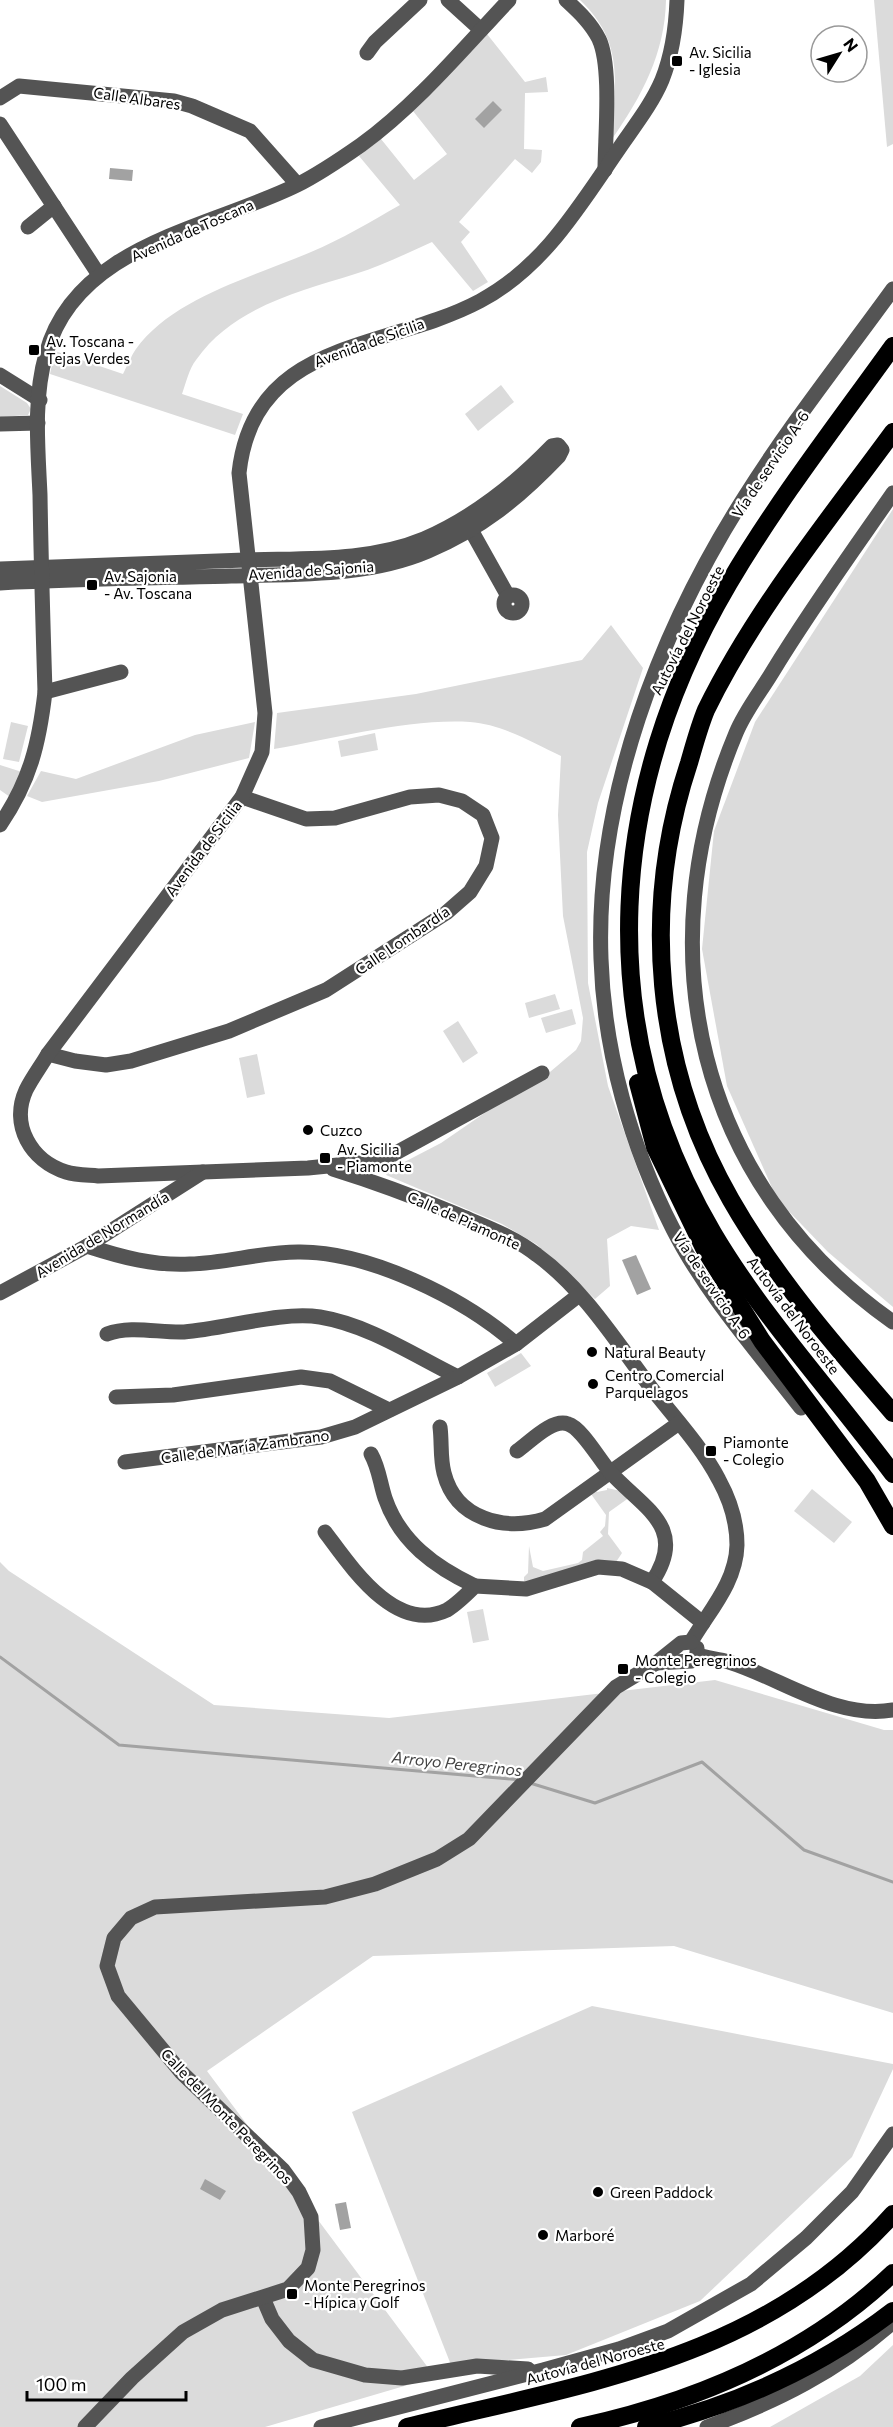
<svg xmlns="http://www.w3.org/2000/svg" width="893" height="2427" font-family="Commissioner,sans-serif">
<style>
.green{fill:#dbdbdb}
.water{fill:#a2a2a2}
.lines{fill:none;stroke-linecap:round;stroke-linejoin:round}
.stream{stroke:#a2a2a2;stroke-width:3}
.minor{stroke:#545454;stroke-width:15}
.highway{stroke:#000;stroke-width:18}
.poi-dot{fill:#000;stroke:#fff;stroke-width:2}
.labels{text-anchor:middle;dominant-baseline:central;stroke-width:4.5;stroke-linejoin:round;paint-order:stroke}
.poi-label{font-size:15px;fill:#000;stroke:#fff;text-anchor:start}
.street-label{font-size:15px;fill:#000;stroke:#fff}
.water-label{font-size:16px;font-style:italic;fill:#434343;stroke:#fff}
</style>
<rect width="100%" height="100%" fill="#fff"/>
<g class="green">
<path d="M 580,0 L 666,0 C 665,53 642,96 612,139 C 615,82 625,43 580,0 Z"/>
<polygon points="874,0 893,0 893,144 887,147"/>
<path d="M 487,34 L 525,82 L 546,77 L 548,92 L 525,93 L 524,149 L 542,150 L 541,162 L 532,173 L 515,159 L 459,222 L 470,232 L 461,242 L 488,282 L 473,291 L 432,242 C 407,253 382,266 355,274 C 298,292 233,307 196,360 C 189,369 186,383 182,394 L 243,414 L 235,435 L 50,374 L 55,351 L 123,374 C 127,366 131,356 136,349 C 172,298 255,276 311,252 C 342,239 370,222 400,205 L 359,156 L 381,139 L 414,180 L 447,154 L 413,111 Z"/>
<polygon points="501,385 514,402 478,431 465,414"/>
<polygon points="0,386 27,403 31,409 28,415 0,417"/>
<polygon points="893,509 893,1307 828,1252 777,1199 727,1086 702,949 714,831 755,722"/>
<path d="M 611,625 L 643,668 L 598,803 L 587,852 L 588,983 L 608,1086 L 659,1230 L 631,1226 L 607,1239 L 610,1286 L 595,1299 L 536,1244 L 502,1224 L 386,1175 L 389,1170 L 441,1143 L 505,1099 L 544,1077 L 576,1050 L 581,1041 L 583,1018 L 563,916 L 558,815 L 561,756 C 534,743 501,724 470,722 C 410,718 333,739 274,749 L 277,713 L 416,694 L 582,660 Z"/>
<polygon points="11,722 28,726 19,762 3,759"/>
<polygon points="255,722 249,758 159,781 42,802 27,796 41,771 76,779 195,735"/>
<polygon points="375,733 378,750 341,757 338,741"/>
<polygon points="0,765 22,772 10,797 0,790"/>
<polygon points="555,994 560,1009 529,1018 525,1003"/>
<polygon points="572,1009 576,1024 546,1033 541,1018"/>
<polygon points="458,1021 478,1053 463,1063 443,1031"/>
<polygon points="257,1054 265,1094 247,1098 239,1058"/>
<polygon points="521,1353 531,1366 495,1387 487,1373"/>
<polygon points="607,1488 621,1491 630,1497 609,1512 608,1534 622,1553 616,1562 524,1583 524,1577 528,1573 529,1546 533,1567 543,1571 578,1563 582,1560 583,1552 603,1536 600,1532 605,1526 606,1515 591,1494 596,1490 597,1492 607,1490"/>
<polygon points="812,1489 852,1522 834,1543 794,1511"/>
<polygon points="0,1562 9,1571 214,1705 389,1718 715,1680 884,1730 893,1730 893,2013 674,1946 373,1956 207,2071 435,2377 265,2427 0,2427"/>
<polygon points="483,1609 489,1640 473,1643 467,1612"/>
<polygon points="592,2006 893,2064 893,2069 852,2157 700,2301 566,2355 451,2365 352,2112"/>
<polygon points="893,2345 893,2427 770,2427 860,2376"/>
</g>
<g class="water">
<polygon points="493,101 502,110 484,128 475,119"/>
<polygon points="110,168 133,170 132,181 109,179"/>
<polygon points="636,1255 651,1289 637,1295 622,1260"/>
<polygon points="205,2179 226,2191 220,2200 200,2189"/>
<polygon points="346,2202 351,2228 340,2230 335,2204"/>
</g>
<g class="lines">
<g class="stream">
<polyline points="0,1657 119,1745 521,1780"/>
<polyline points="530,1783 595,1803 702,1762 804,1850 893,1882"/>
</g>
<g class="minor">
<polyline points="448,0 481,30"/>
<path d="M 566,0 C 579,12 591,23 599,39 C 612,67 605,137 605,170"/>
<polyline points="367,53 375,42 420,0"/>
<polyline points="0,98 19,86 174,101 192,106 250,131 297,184"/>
<polyline points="0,124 99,275"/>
<polyline points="28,227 54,206"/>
<polyline points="0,375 40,400"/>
<polyline points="0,424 38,423"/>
<path d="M 893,493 C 852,552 810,610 773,671 C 761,691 745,711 736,733 C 645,950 696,1184 893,1322"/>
<polyline points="466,521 508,596"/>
<path d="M 0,569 C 82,566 163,563 245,560 C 304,558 369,562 424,539 C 474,517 514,485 552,446 L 558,445 L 562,450 L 559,456 C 519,498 482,528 428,551 C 367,577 297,574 231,576 C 154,578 77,579 0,583"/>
<circle cx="513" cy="604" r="9"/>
<polyline points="45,692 121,672"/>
<path d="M 0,825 C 30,781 39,744 45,692 C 43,627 41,561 40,495 C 38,449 33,399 46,354 C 75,245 210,228 297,185 C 319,174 341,159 361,145 C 416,105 462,50 509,0"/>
<polyline points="48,1054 75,1061 106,1065 131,1061 229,1031 326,990 446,913 470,892 486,866 492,838 483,815 462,801 439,795 410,797 335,818 306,819 242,797"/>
<path d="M 542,1073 L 394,1154 L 368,1162 L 308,1168 L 98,1176 C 88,1175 76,1175 66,1172 C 31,1161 10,1125 26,1090 C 32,1078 41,1066 48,1054 L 242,797 L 262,752 L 265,713 L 239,473 C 254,338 386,351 480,301 C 542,268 577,210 616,153 C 632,129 651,106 662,80 C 672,55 676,27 677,0"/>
<path d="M 333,1169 C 375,1182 415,1197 456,1214 C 484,1226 513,1236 537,1255 C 584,1289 617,1343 652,1389 C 675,1418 702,1447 719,1480 C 730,1500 737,1522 737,1545 C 736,1583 709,1611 691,1642"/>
<path d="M 87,1246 C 121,1257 154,1266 190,1264 C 226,1263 262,1252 298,1252 C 368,1251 464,1298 516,1344"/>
<polyline points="0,1293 87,1246 203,1172"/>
<path d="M 107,1334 C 131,1325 159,1333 184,1332 C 225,1329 281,1311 320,1317 C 369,1325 415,1356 458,1377"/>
<polyline points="116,1397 173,1395 301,1377 330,1381 389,1410"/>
<path d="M 801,1408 C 757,1351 706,1294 673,1229 C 631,1147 604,1052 601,959 C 595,798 659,632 744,498 C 789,426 843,358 893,289"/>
<path d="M 440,1427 C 442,1442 440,1458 444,1473 C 456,1520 505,1531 545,1519 L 679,1423"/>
<path d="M 517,1451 C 529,1443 552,1418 568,1424 C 582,1428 600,1461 611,1473 C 643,1508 689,1527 652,1582"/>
<path d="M 371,1454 C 379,1468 380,1483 385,1498 C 400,1542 435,1567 475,1586"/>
<polyline points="125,1462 321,1437 355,1427 458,1377 516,1344 579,1295"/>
<path d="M 325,1532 C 350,1565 395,1635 447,1610 C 457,1604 467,1594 475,1586 L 526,1589 L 598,1567 L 622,1569 L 652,1582 L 703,1623"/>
<path d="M 697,1655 C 707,1658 718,1659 729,1662 C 781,1678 836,1720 893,1710"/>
<polyline points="656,1663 692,1661 697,1655 697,1648"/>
<polyline points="263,2298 272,2319 289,2341 313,2360 365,2375 402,2378 477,2366 528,2369"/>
<polyline points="85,2427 132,2378 183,2332 222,2310 288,2289 308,2268 313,2250 311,2217 299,2192 283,2170 181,2072 118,1996 107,1966 114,1938 131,1918 155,1907 325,1897 375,1884 437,1859 469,1839 616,1687 656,1663 681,1643 691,1642"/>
<polyline points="321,2427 543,2370 619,2349 668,2331 751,2284 806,2238 852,2192 893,2134"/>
<path d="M 707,2427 C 776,2402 838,2371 893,2322"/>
</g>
<g class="highway">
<path d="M 893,346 C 837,424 778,500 729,583 C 608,788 590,1024 713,1233 C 764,1319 833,1393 893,1474"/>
<path d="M 893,432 C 827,522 755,610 706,710 C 699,727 694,746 689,763 C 641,908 654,1066 731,1200 C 775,1277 835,1346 893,1413"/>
<polyline points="638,1083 655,1147 704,1248 762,1341 867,1481 893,1526"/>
<path d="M 407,2427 C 585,2383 764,2359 893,2214"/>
<path d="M 580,2427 C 695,2402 807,2355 893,2273"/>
<path d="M 646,2427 C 736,2405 819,2368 893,2311"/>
</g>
</g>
<g class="poi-dot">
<rect x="671" y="55" width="12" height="12" rx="3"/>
<rect x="28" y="344" width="12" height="12" rx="3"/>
<rect x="86" y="579" width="12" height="12" rx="3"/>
<circle cx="308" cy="1130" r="6"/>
<rect x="319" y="1152" width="12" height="12" rx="3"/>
<circle cx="592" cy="1352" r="6"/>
<circle cx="593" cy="1384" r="6"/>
<rect x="705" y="1445" width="12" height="12" rx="3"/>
<rect x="617" y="1663" width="12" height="12" rx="3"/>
<circle cx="598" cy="2192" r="6"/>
<circle cx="543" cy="2235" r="6"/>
<rect x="286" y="2288" width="12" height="12" rx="3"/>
</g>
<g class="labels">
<g class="poi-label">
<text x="689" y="52">Av. Sicilia<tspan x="689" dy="17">- Iglesia</tspan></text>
<text x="46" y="341">Av. Toscana -<tspan x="46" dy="17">Tejas Verdes</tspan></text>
<text x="104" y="576">Av. Sajonia<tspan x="104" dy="17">- Av. Toscana</tspan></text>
<text x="320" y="1130">Cuzco</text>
<text x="337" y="1149">Av. Sicilia<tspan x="337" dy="17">- Piamonte</tspan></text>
<text x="604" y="1352">Natural Beauty</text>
<text x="605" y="1375">Centro Comercial<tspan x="605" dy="17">Parquelagos</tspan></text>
<text x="723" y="1442">Piamonte<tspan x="723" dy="17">- Colegio</tspan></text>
<text x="635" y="1660">Monte Peregrinos<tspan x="635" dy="17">- Colegio</tspan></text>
<text x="610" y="2192">Green Paddock</text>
<text x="555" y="2235">Marboré</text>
<text x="304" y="2285">Monte Peregrinos<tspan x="304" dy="17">- Hípica y Golf</tspan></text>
</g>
<g class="street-label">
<text transform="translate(137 98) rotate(8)">Calle Albares</text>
<text transform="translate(192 230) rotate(-24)">Avenida de Toscana</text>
<text transform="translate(369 342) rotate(-20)">Avenida de Sicilia</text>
<text transform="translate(770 464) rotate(-56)">Vía de servicio A-6</text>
<text transform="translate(311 570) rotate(-4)">Avenida de Sajonia</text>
<text transform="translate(687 630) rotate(-63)">Autovía del Noroeste</text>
<text transform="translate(203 848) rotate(-53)">Avenida de Sicilia</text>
<text transform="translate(402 940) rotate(-34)">Calle Lombardía</text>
<text transform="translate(464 1220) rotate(24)">Calle de Piamonte</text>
<text transform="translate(102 1234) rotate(-31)">Avenida de Normandía</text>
<text transform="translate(712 1285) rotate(56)">Vía de servicio A-6</text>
<text transform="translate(794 1315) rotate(53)">Autovía del Noroeste</text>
<text transform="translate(245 1446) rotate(-8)">Calle de María Zambrano</text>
<text transform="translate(227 2116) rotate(46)">Calle del Monte Peregrinos</text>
<text transform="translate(595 2361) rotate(-15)">Autovía del Noroeste</text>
</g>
<g class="water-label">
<text transform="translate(457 1763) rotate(6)">Arroyo Peregrinos</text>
</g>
</g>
<g transform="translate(839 54) rotate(53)"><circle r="28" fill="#ffffff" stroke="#999999" stroke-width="1.5"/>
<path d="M0-4.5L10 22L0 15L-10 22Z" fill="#000000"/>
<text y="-9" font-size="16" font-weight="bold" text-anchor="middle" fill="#000000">N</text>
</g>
<path d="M27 2391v9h159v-9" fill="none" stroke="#000000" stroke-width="3"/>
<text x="36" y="2391" font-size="18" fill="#000000" stroke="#ffffff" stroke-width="4.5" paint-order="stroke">100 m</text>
</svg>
